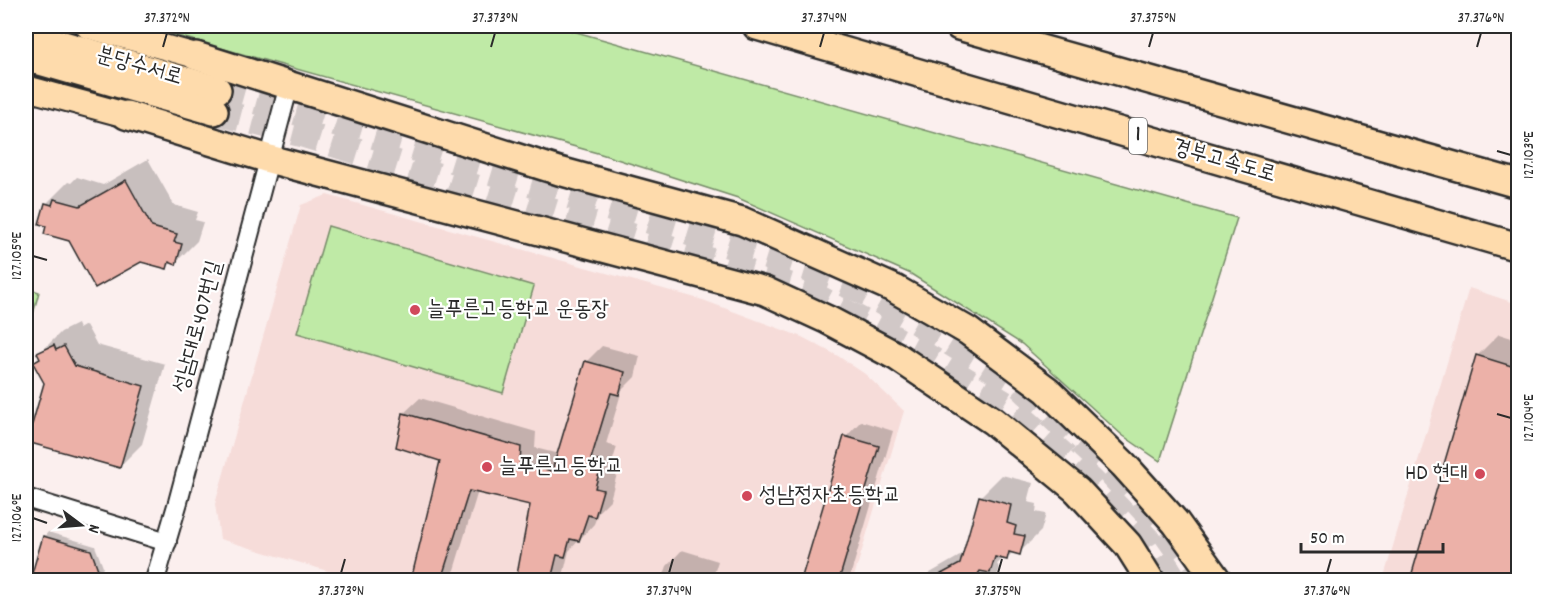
<svg xmlns="http://www.w3.org/2000/svg" width="1544" height="606" font-family="Dekko,'Poor Story',sans-serif">
<style>
.built{fill:#f6dcd9}
.green{fill:#bfeaa6;stroke:#758a68;stroke-width:1.5}
.shadow{fill:#0003}
.building{fill:#ecb1a8;stroke:#2b2b2b;stroke-width:1.5}
.lines{fill:none;stroke-linecap:round;stroke-linejoin:round}
.highway-tunnel{stroke:#d1c8c7;stroke-width:27;stroke-dasharray:27 14;stroke-linecap:butt}
.minor-casing{stroke:#2b2b2b;stroke-width:22}
.major-casing{stroke:#2b2b2b;stroke-width:28}
.highway-casing{stroke:#2b2b2b;stroke-width:32}
.minor{stroke:#fff;stroke-width:18}
.major{stroke:#fedbac;stroke-width:24}
.highway{stroke:#fedbac;stroke-width:27}
.ticks{fill:none;stroke:#2b2b2b;stroke-width:2}
.poi-dot{fill:#d1495b;stroke:#fff;stroke-width:2}
.labels{text-anchor:middle;dominant-baseline:central;stroke-width:4.5;stroke-linejoin:round;paint-order:stroke}
.shield{fill:#fff;stroke:#6b6b6b;stroke-width:1.5}
.shield-label{font-size:21px;font-weight:bold;fill:#2b2b2b}
.street-label{font-size:22px;fill:#2b2b2b;stroke:#fff}
.poi-label{font-size:22px;fill:#2b2b2b;stroke:#fff;text-anchor:start}
.neatline{fill:none;stroke:#2b2b2b;stroke-width:2}
.ticks-label{font-size:15px;text-anchor:middle;fill:#2b2b2b}
</style>
<rect width="100%" height="100%" fill="#fbefee"/>
<filter id="ink" filterUnits="userSpaceOnUse"><feTurbulence type="fractalNoise" baseFrequency=".0167" numOctaves="2"/><feDisplacementMap in="SourceGraphic" scale="12" xChannelSelector="R" yChannelSelector="G"/><feConvolveMatrix kernelMatrix="1 2 1 2 8 2 1 2 1" color-interpolation-filters="sRGB"/></filter>
<g filter="url(#ink)">
<g class="built">
<polygon points="327,195 703,300 802,337 838,356 865,374 904,411 853,580 358,580 220,539 215,504 301,205"/>
<polygon points="1469,288 1518,304 1518,580 1383,580"/>
</g>
<g class="green">
<polygon points="142,26 555,26 1237,218 1160,461 1122,435 1022,344 911,274 738,198 601,154"/>
<polygon points="328,226 534,286 503,393 297,333"/>
<polygon points="26,288 39,292 26,340"/>
</g>
<g class="shadow">
<polygon points="148,159 174,205 198,212 195,220 203,222 197,241 175,263 172,262 166,268 70,240 48,225 46,204 68,182 71,183 77,177 103,185"/>
<polygon points="77,324 79,329 86,325 97,345 165,364 142,444 120,466 45,383 35,363 41,357 39,354 61,332"/>
<polygon points="1499,334 1518,340 1518,580 1412,580 1477,356"/>
<polygon points="602,346 640,356 635,377 622,390 606,444 617,447 609,472 617,474 610,500 599,511 594,524 569,551 562,580 517,580 532,504 478,491 454,570 444,580 412,580 442,460 398,445 404,413 420,398 536,432 535,448 559,454 586,362"/>
<polygon points="861,421 893,431 849,580 803,580 846,437"/>
<polygon points="1002,475 1033,483 1028,502 1037,504 1036,512 1046,514 1041,531 1019,553 1013,552 1007,558 1004,558 997,564 1001,571 991,580 918,580 965,553 980,497"/>
<polygon points="48,532 95,546 103,567 99,580 32,580 44,537"/>
<polygon points="682,550 718,561 712,580 662,580 667,566"/>
<polygon points="1081,576 1084,580 1076,580"/>
</g>
<g class="building">
<polygon points="126,180 152,227 177,234 174,242 182,244 176,265 169,262 167,269 141,262 95,288 69,241 44,234 46,226 39,224 45,203 52,205 54,199 80,206"/>
<polygon points="54,345 56,350 64,346 75,366 144,386 120,468 27,442 44,383 33,363 40,359 37,353"/>
<polygon points="1476,355 1518,368 1518,580 1410,580"/>
<polygon points="585,361 625,372 619,395 611,393 591,459 602,462 595,488 603,490 595,517 588,515 579,541 570,539 565,557 557,555 551,580 516,580 530,505 469,491 441,580 411,580 440,461 396,447 403,413 521,447 520,463 552,471"/>
<polygon points="844,436 879,446 839,580 801,580"/>
<polygon points="979,496 1011,505 1007,523 1016,526 1014,534 1025,536 1020,555 1009,552 1007,560 995,557 990,573 980,571 974,580 930,580 960,564"/>
<polygon points="43,536 91,550 99,572 97,580 30,580"/>
</g>
<g class="lines">
<g class="highway-tunnel">
<polyline points="217,90 311,116 811,270 861,290 919,323 1021,386 1103,464 1166,533 1199,580"/>
<polyline points="214,111 306,135 803,290 914,349 1008,406 1091,481 1151,544 1174,580"/>
</g>
<g class="minor-casing">
<g id="minor">
<polyline points="26,498 167,542"/>
<polyline points="155,580 178,502 289,85"/>
</g>
</g>
<g class="major-casing">
<g id="major">
<polyline points="88,26 196,56"/>
<polyline points="26,88 126,115"/>
</g>
</g>
<g class="highway-casing">
<g id="highway">
<polyline points="757,26 1518,247"/>
<polyline points="959,26 1518,184"/>
<polyline points="26,34 217,90"/>
<polyline points="196,56 559,171 742,221 895,289 968,331 1047,390 1124,465 1176,523 1217,580"/>
<polyline points="26,57 214,111"/>
<polyline points="126,115 269,159 765,291 828,320 896,356 993,421 1077,490 1128,545 1150,580"/>
</g>
</g>
<use href="#minor" class="minor"/>
<use href="#major" class="major"/>
<use href="#highway" class="highway"/>
</g>
</g>
<path class="ticks" d="M 163,47 L 167,33M 491,47 L 495,33M 820,47 L 824,33M 1149,47 L 1153,33M 1477,47 L 1481,33M 1497,151 L 1511,155M 33,256 L 47,260M 1497,414 L 1511,418M 33,518 L 47,523M 341,573 L 345,559M 669,573 L 673,559M 998,573 L 1002,559M 1327,573 L 1331,559"/>
<g class="poi-dot">
<circle cx="415" cy="310" r="6"/>
<circle cx="487" cy="467" r="6"/>
<circle cx="1480" cy="474" r="6"/>
<circle cx="747" cy="496" r="6"/>
</g>
<g class="labels">
<rect class="shield" x="1129" y="118" width="18" height="36" rx="4.5"/>
<g class="shield-label">
<text x="1138" y="136">1</text>
</g>
<g class="street-label">
<text transform="translate(139 67) rotate(16)">분당수서로</text>
<text transform="translate(1224 162) rotate(16)">경부고속도로</text>
<text transform="translate(199 327) rotate(-75)">성남대로407번길</text>
</g>
<g class="poi-label">
<text x="427" y="310">늘푸른고등학교 운동장</text>
<text x="499" y="467">늘푸른고등학교</text>
<text x="1468" y="474" text-anchor="end">HD 현대</text>
<text x="759" y="496">성남정자초등학교</text>
</g>
</g>
<rect width="1544" height="606" fill="none" stroke="#fff" stroke-width="66"/>
<g transform="translate(81 525) rotate(106)" stroke="#ffffff" stroke-width="4.5" paint-order="stroke">
<path d="M0-4.5L10 22L0 15L-10 22Z" fill="#2b2b2b"/>
<text y="-9" font-size="16" font-weight="bold" text-anchor="middle" fill="#2b2b2b">N</text>
</g>
<path d="M1301 543v9h142v-9" fill="none" stroke="#2b2b2b" stroke-width="3"/>
<text x="1310" y="543" font-size="18" fill="#2b2b2b" stroke="#ffffff" stroke-width="4.5" paint-order="stroke">50 m</text>
<rect x="33" y="33" width="1478" height="540" class="neatline"/>
<g class="ticks-label">
<text x="167" y="22">37.372°N</text>
<text x="495" y="22">37.373°N</text>
<text x="824" y="22">37.374°N</text>
<text x="1153" y="22">37.375°N</text>
<text x="1481" y="22">37.376°N</text>
<text transform="translate(1528 155) rotate(-90)" y="5">127.103°E</text>
<text transform="translate(16 256) rotate(-90)" y="5">127.105°E</text>
<text transform="translate(1528 418) rotate(-90)" y="5">127.104°E</text>
<text transform="translate(16 518) rotate(-90)" y="5">127.106°E</text>
<text x="341" y="595">37.373°N</text>
<text x="669" y="595">37.374°N</text>
<text x="998" y="595">37.375°N</text>
<text x="1327" y="595">37.376°N</text>
</g>
</svg>
